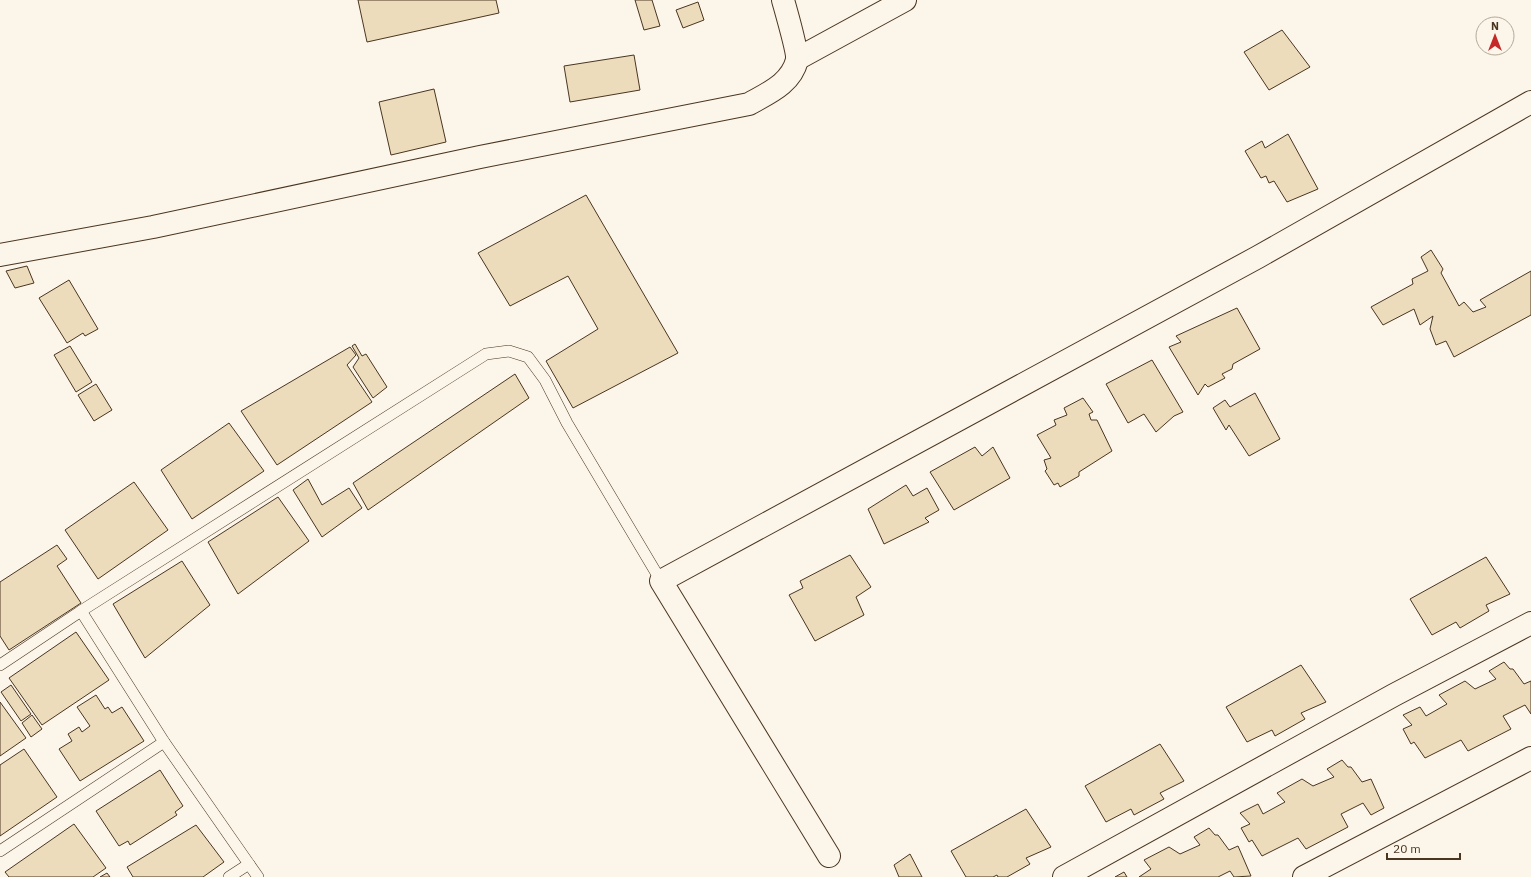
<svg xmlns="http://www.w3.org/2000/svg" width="1531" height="877" font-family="'IBM Plex Sans',sans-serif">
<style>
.building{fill:#ecdcbc;stroke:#4a3520}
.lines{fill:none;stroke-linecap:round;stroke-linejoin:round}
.service-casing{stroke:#4a3520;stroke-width:12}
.minor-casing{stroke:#4a3520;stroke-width:24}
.service{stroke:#fbf6e9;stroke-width:11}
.minor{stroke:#fbf6e9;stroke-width:22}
</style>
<rect width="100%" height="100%" fill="#fbf6e9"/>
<g class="building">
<polygon points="358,0 496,0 499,13 367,42"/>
<polygon points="635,0 652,0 660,26 644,30"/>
<polygon points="698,2 704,20 683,28 676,10"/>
<polygon points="1282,30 1310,67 1269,90 1244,52"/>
<polygon points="634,55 640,90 570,102 564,66"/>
<polygon points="434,89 446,142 391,155 379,102"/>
<polygon points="1288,134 1318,189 1287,202 1274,181 1269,183 1266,176 1261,178 1245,151 1262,141 1265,148"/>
<polygon points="586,195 678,353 573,408 546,361 598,329 568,276 510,306 478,253"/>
<polygon points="1431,250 1443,269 1441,273 1459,306 1464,302 1473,312 1486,307 1480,300 1531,271 1531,315 1454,357 1446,341 1436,345 1430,329 1433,316 1420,325 1414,309 1383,325 1371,307 1413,284 1412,279 1428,271 1421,257"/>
<polygon points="27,266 34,283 15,288 6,271"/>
<polygon points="69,280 98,329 85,336 83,333 67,343 39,298"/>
<polygon points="1237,308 1260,349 1233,364 1232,369 1222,374 1225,378 1208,387 1205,384 1198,395 1169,347 1181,342 1176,336"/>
<polygon points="355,344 362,356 366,354 387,387 373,398 353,367 359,358 352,346"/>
<polygon points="70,346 92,382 76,392 54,355"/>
<polygon points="350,347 356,355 347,365 372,402 277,465 241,411"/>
<polygon points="1152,360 1183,412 1174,416 1156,432 1144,414 1128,423 1106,384"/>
<polygon points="515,374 529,398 368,510 353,483"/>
<polygon points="96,384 112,410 94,421 78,395"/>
<polygon points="1255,393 1280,439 1249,456 1229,425 1226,430 1213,408 1225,400 1230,407"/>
<polygon points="1083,398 1093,412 1089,414 1091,420 1097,420 1112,451 1079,472 1079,476 1060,487 1058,483 1054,485 1045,471 1047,469 1044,460 1051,458 1037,435 1056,425 1054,420 1067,415 1064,408"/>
<polygon points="229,423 264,471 192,519 161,470"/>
<polygon points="975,447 982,456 993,447 1010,478 954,510 930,472"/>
<polygon points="308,479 322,505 349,488 362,508 322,537 293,490"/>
<polygon points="134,482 168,530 98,579 65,530"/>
<polygon points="906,485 913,496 927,488 939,510 925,518 929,522 884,544 868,509"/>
<polygon points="278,497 309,541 238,594 208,542"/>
<polygon points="57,545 67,559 57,566 81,603 9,650 0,636 0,582"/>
<polygon points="850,555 871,587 856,597 864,615 815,641 789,595 803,588 800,581"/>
<polygon points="1486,557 1510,594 1486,605 1489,611 1460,628 1456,622 1432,635 1410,599"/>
<polygon points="182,561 210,605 145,658 113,604"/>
<polygon points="76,632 109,680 42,725 9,678"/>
<polygon points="1504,662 1510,669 1513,669 1524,684 1531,681 1531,714 1525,705 1503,716 1511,729 1468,751 1461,740 1425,758 1414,742 1411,744 1403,729 1412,725 1403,715 1420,707 1426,716 1447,704 1439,695 1465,681 1475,689 1496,679 1489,671"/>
<polygon points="1301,665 1326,702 1301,713 1305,719 1275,736 1272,730 1247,742 1226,707"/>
<polygon points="11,685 31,714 21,721 1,692"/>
<polygon points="96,695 105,709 108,707 112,713 122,707 144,741 80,781 59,749 72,741 68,734 79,727 82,732 90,726 77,707"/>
<polygon points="0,702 26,738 0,756"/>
<polygon points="32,715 42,729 31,737 22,723"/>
<polygon points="1160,744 1184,781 1160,793 1164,799 1134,815 1131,809 1106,822 1085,786"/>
<polygon points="24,749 57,797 0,836 0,765"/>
<polygon points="1342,760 1348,767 1351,767 1362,782 1371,779 1384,808 1371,815 1363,803 1341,814 1348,827 1306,849 1298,838 1262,856 1252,840 1249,842 1241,828 1250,824 1240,813 1258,804 1263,814 1285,802 1277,793 1302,779 1313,786 1334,777 1327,769"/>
<polygon points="160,770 183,806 175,812 177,815 130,845 128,841 119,846 96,811"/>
<polygon points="1026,809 1051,847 1026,858 1030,864 1007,877 998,877 997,875 993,877 966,877 951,851"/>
<polygon points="74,824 106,868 93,877 9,877 5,872"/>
<polygon points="196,825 224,862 203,877 133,877 127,867"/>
<polygon points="1209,828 1215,835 1218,835 1229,850 1238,846 1251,876 1234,877 1230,871 1218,877 1139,877 1151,869 1144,860 1169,847 1180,854 1200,845 1194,837"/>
<polygon points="910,854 922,877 899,877 894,865"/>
<polygon points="1124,872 1127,877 1115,877"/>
<polygon points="107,873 110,877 100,877"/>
</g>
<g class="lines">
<g class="service-casing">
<g id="service">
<polyline points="81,611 486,354 509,351 528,357 545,380 567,423 661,581"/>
<polyline points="0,665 81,611 164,742 258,877"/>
<polyline points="0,851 164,742"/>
<polyline points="229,877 249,864"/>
</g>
</g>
<g class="minor-casing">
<g id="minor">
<polyline points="797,59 905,0"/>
<path d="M 0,255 L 153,227 L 480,157 L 749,104 C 768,93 791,84 797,60 C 798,52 786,11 783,0"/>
<polyline points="829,856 661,581 1258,257 1531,102"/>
<polyline points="1064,877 1394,695 1531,623"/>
<polyline points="1304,877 1531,758"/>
</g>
</g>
<use href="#service" class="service"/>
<use href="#minor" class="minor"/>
</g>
<g transform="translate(1495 36)"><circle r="19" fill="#fbf6e9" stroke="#b4a999"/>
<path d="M0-3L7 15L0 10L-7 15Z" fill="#c62828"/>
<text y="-6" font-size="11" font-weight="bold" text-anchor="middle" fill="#4a3520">N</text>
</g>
<path d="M1387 853v6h73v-6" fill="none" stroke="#4a3520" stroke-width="2"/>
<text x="1393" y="853" font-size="12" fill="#4a3520" stroke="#fbf6e9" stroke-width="3" paint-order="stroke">20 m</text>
</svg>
